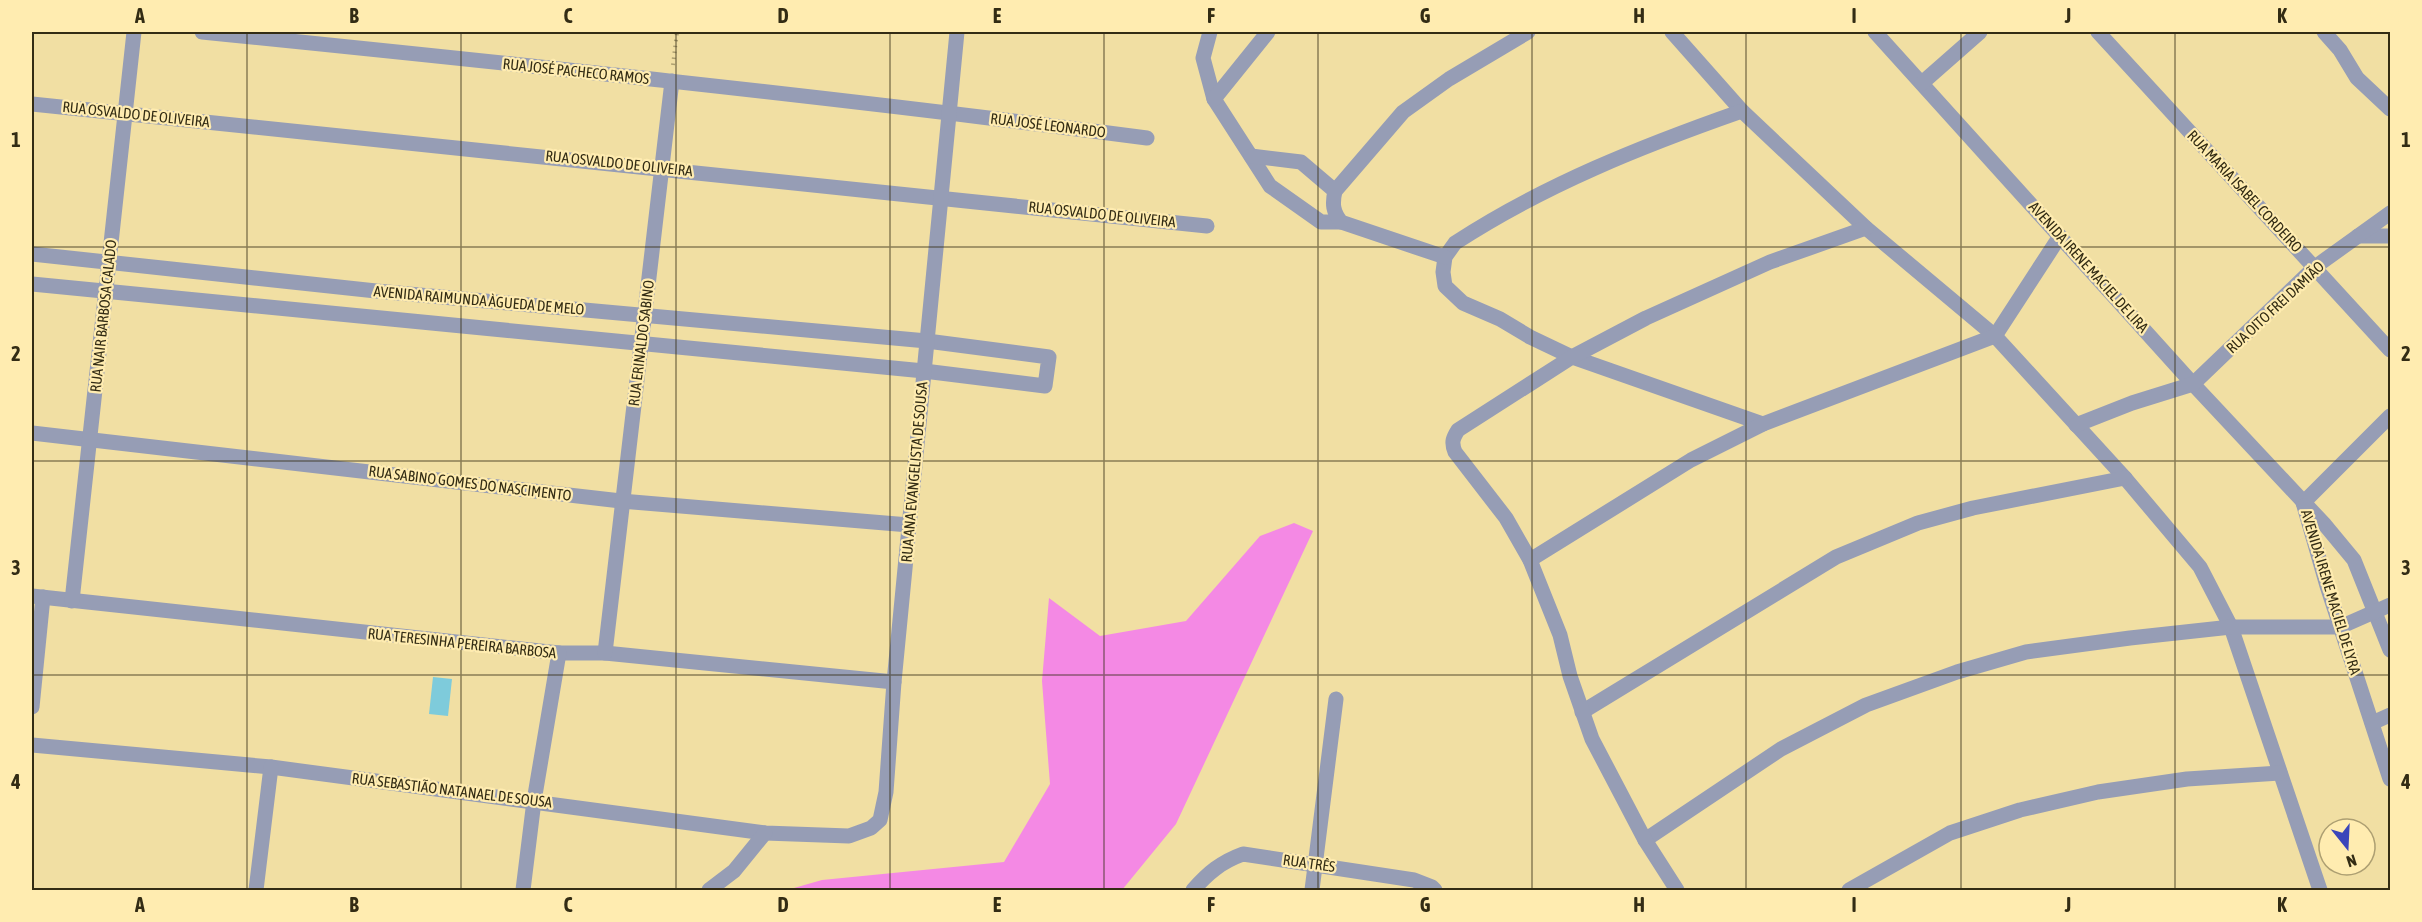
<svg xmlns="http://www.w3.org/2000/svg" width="2422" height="922" font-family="'Asap Condensed',sans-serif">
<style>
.water{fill:#f489e4}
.building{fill:#7ecbdb}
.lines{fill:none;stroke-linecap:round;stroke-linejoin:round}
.path{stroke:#ad9f70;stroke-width:4;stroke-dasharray:1.5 4.5;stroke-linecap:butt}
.minor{stroke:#969db5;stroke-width:15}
.grid{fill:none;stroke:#332c14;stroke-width:1.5;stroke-opacity:0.55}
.labels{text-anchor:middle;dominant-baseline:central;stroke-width:4.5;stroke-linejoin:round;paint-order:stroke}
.street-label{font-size:15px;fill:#332c14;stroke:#ffecb0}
.neatline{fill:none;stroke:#332c14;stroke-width:2}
.grid-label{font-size:20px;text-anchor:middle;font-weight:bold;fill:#332c14}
</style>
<rect width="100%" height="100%" fill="#f1dfa3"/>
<polygon class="water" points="1294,523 1313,531 1176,824 1122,890 787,890 822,880 1004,862 1050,784 1042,681 1049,598 1100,636 1186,621 1260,536"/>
<polygon class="building" points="433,677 452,679 448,716 429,714"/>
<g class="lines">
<polyline class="path" points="673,65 677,32"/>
<g class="minor">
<path d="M 202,32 C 518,64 833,97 1147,138"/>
<polyline points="1210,32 1203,58 1214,99 1270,186 1321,222 1341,222"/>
<polyline points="1672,32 1742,111 1866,228 1995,336 2125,478 2200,567 2231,627 2320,890"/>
<polyline points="1875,32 2193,384 2325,525 2354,560 2390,650"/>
<polyline points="2098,32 2390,350"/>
<polyline points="2324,32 2340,50 2357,78 2390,109"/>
<polyline points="1922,83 1980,32"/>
<polyline points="1214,99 1268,32"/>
<polyline points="32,104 1207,226"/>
<path d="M 1742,111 C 1642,146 1544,185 1455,243 L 1445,257 L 1443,272 L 1445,286 L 1463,303 L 1500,319 L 1530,337 L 1572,357 L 1763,424"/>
<polyline points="1251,156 1301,162 1335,191"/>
<polyline points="2358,236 2390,236"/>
<polyline points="32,254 376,291 927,341 1049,357 1045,386 924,371 32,284"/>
<path d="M 1445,257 L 1341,222 C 1333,212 1332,204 1335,191 L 1403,112 L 1449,79 L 1528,32"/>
<polyline points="2076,425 2132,403 2193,384 2315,267 2390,213"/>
<polyline points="32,433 621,501 909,525"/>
<polyline points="2303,503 2390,416"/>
<polyline points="2304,506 2327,586 2390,779"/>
<polyline points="1530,560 1691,460 1763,424 1995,336 2060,236"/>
<polyline points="32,596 559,653 605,653 894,682"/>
<polyline points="72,601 134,32"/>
<polyline points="605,653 672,81"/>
<polyline points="32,707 43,597"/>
<polyline points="1582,712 1836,557 1918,523 1973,508 2125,478"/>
<polyline points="2372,723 2390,715"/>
<polyline points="32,745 271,767 765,833 849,836 871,828 880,820 886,792 894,682 957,32"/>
<polyline points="1645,840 1781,749 1866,705 1957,672 2026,652 2130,638 2231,627 2340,627 2390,605"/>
<polyline points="256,890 271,767"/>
<polyline points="523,890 534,801 559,653"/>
<polyline points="709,890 734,871 765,833"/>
<path d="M 1193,890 C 1208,873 1221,862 1243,854 L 1414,880 L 1432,887 L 1435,890"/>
<polyline points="1312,890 1336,699"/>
<path d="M 1677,890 L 1645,840 L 1592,739 L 1570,676 L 1560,635 L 1530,560 L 1506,518 L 1455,452 C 1451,442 1453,438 1458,430 L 1572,357 L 1646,318 L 1770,262 L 1866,228"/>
<polyline points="1849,890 1950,833 2020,810 2098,792 2187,779 2280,773"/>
</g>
</g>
<path class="grid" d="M 247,32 L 247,890M 461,32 L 461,890M 676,32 L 676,890M 890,32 L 890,890M 1104,32 L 1104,890M 1318,32 L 1318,890M 1532,32 L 1532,890M 1746,32 L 1746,890M 1961,32 L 1961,890M 2175,32 L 2175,890M 32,247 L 2390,247M 32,461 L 2390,461M 32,675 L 2390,675"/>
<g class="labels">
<g class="street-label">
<text transform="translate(576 71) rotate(6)">RUA JOSÉ PACHECO RAMOS</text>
<text transform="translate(136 114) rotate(6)">RUA OSVALDO DE OLIVEIRA</text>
<text transform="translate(1048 125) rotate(7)">RUA JOSÉ LEONARDO</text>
<text transform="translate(619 163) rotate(6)">RUA OSVALDO DE OLIVEIRA</text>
<text transform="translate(2245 191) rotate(47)">RUA MARIA ISABEL CORDEIRO</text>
<text transform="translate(1102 214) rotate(6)">RUA OSVALDO DE OLIVEIRA</text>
<text transform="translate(2089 267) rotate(48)">AVENIDA IRENE MACIEL DE LIRA</text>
<text transform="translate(479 300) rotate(5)">AVENIDA RAIMUNDA ÀGUEDA DE MELO</text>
<text transform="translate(2275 307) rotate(-43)">RUA OITO FREI DAMIÃO</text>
<text transform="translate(103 316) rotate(-84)">RUA NAIR BARBOSA CALADO</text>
<text transform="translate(641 343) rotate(-83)">RUA ERINALDO SABINO</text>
<text transform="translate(914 472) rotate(-85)">RUA ANA EVANGELISTA DE SOUSA</text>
<text transform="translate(470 483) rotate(7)">RUA SABINO GOMES DO NASCIMENTO</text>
<text transform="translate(2331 592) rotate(73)">AVENIDA IRENE MACIEL DE LYRA</text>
<text transform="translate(462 643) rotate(6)">RUA TERESINHA PEREIRA BARBOSA</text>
<text transform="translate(452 790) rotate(7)">RUA SEBASTIÃO NATANAEL DE SOUSA</text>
<text transform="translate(1309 863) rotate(8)">RUA TRÊS</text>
</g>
</g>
<rect width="2422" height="922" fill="none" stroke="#ffecb0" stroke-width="66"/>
<g transform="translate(2347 847) rotate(162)"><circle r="28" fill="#ffecb0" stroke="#ad9f72" stroke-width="1.5"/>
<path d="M0-4.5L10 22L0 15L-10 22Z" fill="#3b46ba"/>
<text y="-9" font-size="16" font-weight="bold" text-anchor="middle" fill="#332c14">N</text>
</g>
<rect x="33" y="33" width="2356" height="856" class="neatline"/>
<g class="grid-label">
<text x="140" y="23">A</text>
<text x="354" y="23">B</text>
<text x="568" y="23">C</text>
<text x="783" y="23">D</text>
<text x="997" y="23">E</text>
<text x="1211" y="23">F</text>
<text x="1425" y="23">G</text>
<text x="1639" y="23">H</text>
<text x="1854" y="23">I</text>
<text x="2068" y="23">J</text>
<text x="2282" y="23">K</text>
<text x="16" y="147">1</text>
<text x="2406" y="147">1</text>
<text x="16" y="361">2</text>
<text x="2406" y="361">2</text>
<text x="16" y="575">3</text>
<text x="2406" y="575">3</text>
<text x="16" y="789">4</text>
<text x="2406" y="789">4</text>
<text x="140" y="912">A</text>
<text x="354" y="912">B</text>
<text x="568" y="912">C</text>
<text x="783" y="912">D</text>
<text x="997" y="912">E</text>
<text x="1211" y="912">F</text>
<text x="1425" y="912">G</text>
<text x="1639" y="912">H</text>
<text x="1854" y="912">I</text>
<text x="2068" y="912">J</text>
<text x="2282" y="912">K</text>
</g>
</svg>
